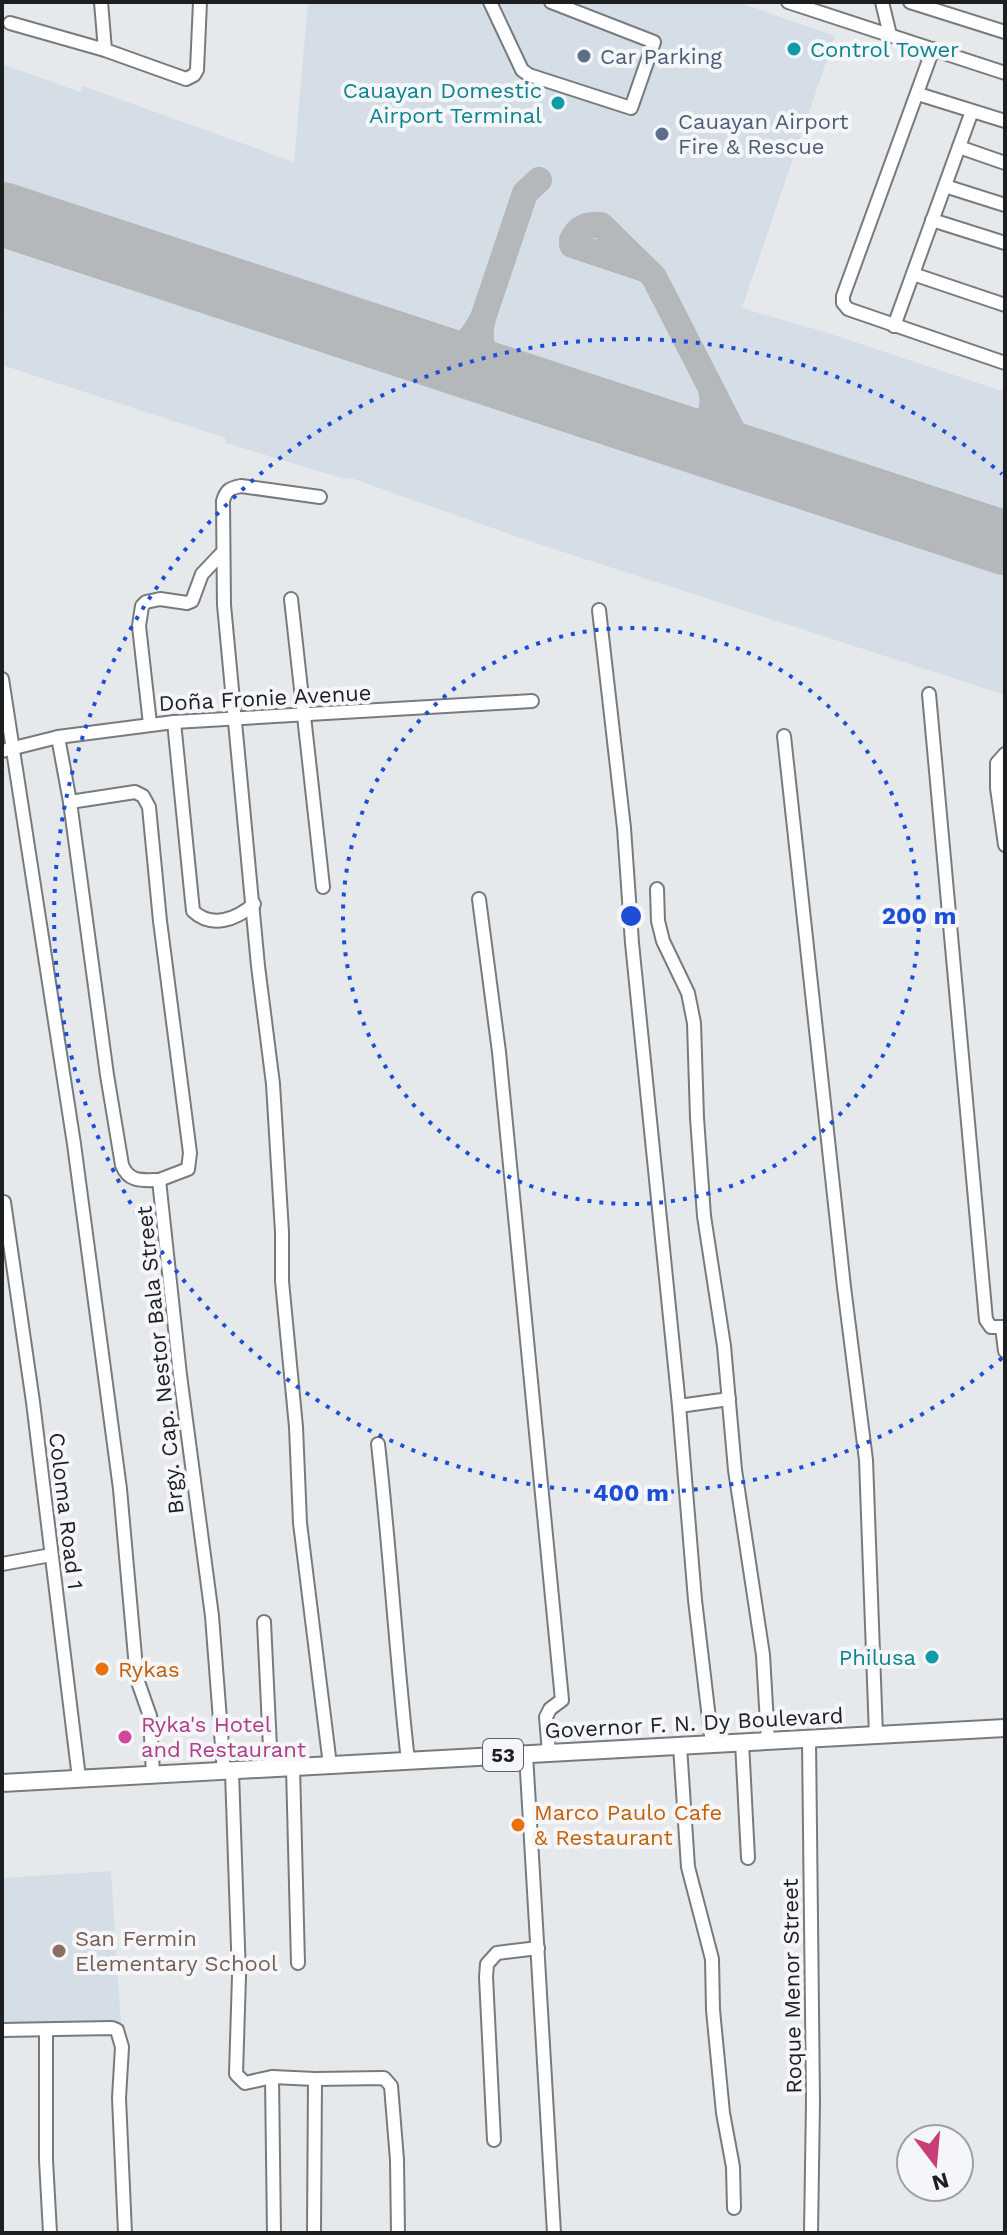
<svg xmlns="http://www.w3.org/2000/svg" width="1007" height="2235" font-family="'Work Sans',sans-serif">
<style>
.built{fill:#d5dee6}
.lines{fill:none;stroke-linecap:round;stroke-linejoin:round}
.taxiway{stroke:#b5b8ba;stroke-width:26}
.runway{stroke:#b5b8ba;stroke-width:64}
.minor-casing{stroke:#787b7d;stroke-width:16}
.highway-casing{stroke:#787b7d;stroke-width:20}
.minor{stroke:#fff;stroke-width:12}
.highway{stroke:#fff;stroke-width:16}
.ring{fill:none;stroke:#1d4ed8;stroke-width:4;stroke-dasharray:4 8}
.culture-dot{fill:#0f9aa8;stroke:#f4f6f9;stroke-width:3}
.service-dot{fill:#5c6f8a;stroke:#f4f6f9;stroke-width:3}
.food-dot{fill:#e8710a;stroke:#f4f6f9;stroke-width:3}
.hotel-dot{fill:#d1479c;stroke:#f4f6f9;stroke-width:3}
.education-dot{fill:#8d6e63;stroke:#f4f6f9;stroke-width:3}
.labels{text-anchor:middle;dominant-baseline:central;stroke-width:8;stroke-linejoin:round;paint-order:stroke}
.shield{fill:#f4f6f9;stroke:#5e5f60;stroke-width:2}
.shield-label{font-size:20px;font-weight:bold;fill:#1d1e1f}
.culture-label{font-size:22px;fill:#0d838f;stroke:#f4f6f9;text-anchor:end}
.service-label{font-size:22px;fill:#4e5e75;stroke:#f4f6f9;text-anchor:start}
.street-label{font-size:22px;fill:#1d1e1f;stroke:#f4f6f9}
.food-label{font-size:22px;fill:#c56008;stroke:#f4f6f9;text-anchor:start}
.hotel-label{font-size:22px;fill:#b23c85;stroke:#f4f6f9;text-anchor:start}
.education-label{font-size:22px;fill:#785e54;stroke:#f4f6f9;text-anchor:start}
.centre{fill:#1d4ed8;stroke:#f4f6f9;stroke-width:4}
.ring-label{font-size:24px;text-anchor:middle;font-weight:bold;fill:#1d4ed8;stroke:#f4f6f9;stroke-width:8;stroke-linejoin:round;paint-order:stroke}
</style>
<rect width="100%" height="100%" fill="#e6e9ec"/>
<g class="built">
<polygon points="308,2 738,2 835,36 742,308 828,333 1005,392 1005,695 526,540 351,478 345,479 226,443 225,438 5,366 2,357 2,323 5,317 2,315 2,64 80,92 83,86 294,162"/>
<polygon points="111,1871 121,2024 2,2027 2,1878"/>
</g>
<g class="lines">
<g class="taxiway">
<path d="M 644,269 L 572,245 L 572,240 C 578,227 587,224 601,225 L 654,277 L 741,447 L 747,457 L 756,461"/>
<path d="M 483,318 C 475,346 489,369 514,382"/>
<path d="M 407,347 C 446,358 463,357 483,318 L 525,193 L 539,180"/>
<path d="M 673,434 C 679,436 686,439 693,436 C 710,429 715,405 711,389"/>
</g>
<polyline class="runway" points="2,214 1005,543"/>
<g class="minor-casing">
<g id="minor">
<polyline points="101,2 105,50"/>
<polyline points="490,2 522,70 529,75 631,108 654,42 551,2"/>
<polyline points="788,2 1005,73"/>
<polyline points="882,2 890,35"/>
<polyline points="910,2 1005,32"/>
<polyline points="10,23 105,50 186,79 194,75 197,70 200,2"/>
<polyline points="933,49 843,296 843,303 848,309 1005,363"/>
<polyline points="918,94 1005,121"/>
<polyline points="959,147 1005,163"/>
<polyline points="945,186 1005,205"/>
<polyline points="932,220 1005,243"/>
<polyline points="913,274 1005,305"/>
<polyline points="894,326 972,111"/>
<path d="M 320,497 L 241,486 C 230,488 226,490 223,501 L 224,605 L 258,966 L 273,1084 L 282,1232 L 282,1281 L 296,1427 L 300,1523 L 330,1765"/>
<polyline points="291,599 323,887"/>
<polyline points="599,610 624,828 632,943 679,1406 729,1399"/>
<polyline points="2,679 74,1144 120,1489 137,1679 150,1716 153,1775"/>
<polyline points="929,694 986,1320 991,1327 1005,1327"/>
<path d="M 174,722 L 193,911 C 212,929 237,919 254,904"/>
<polyline points="150,724 139,626 142,606 146,602 160,599 187,603 192,601 202,574 222,553"/>
<polyline points="784,736 844,1287 866,1460 876,1735"/>
<path d="M 58,737 L 70,802 L 107,1075 L 122,1165 C 129,1183 143,1180 159,1180 L 180,1375 L 212,1616 L 224,1772"/>
<polyline points="2,751 58,737 174,722 532,701"/>
<polyline points="1005,754 997,763 997,788 1005,845"/>
<polyline points="70,802 135,792 143,796 149,807 160,921 190,1153 188,1169 159,1180"/>
<polyline points="657,889 658,921 663,941 688,993 694,1023 697,1118 704,1216 724,1346 735,1470 763,1655 768,1741"/>
<polyline points="479,899 499,1052 562,1700 550,1709 546,1717 549,1753"/>
<polyline points="4,1202 33,1402 79,1778"/>
<polyline points="1002,1327 1005,1351"/>
<polyline points="679,1406 695,1600 712,1744"/>
<path d="M 378,1444 C 390,1549 396,1655 408,1761"/>
<polyline points="2,1564 51,1555"/>
<polyline points="264,1622 271,1769"/>
<polyline points="809,1739 813,2101 811,2233"/>
<polyline points="742,1742 748,1858"/>
<polyline points="680,1746 688,1867 712,1959 713,2010 723,2113 733,2167 734,2208"/>
<polyline points="526,1754 554,2233"/>
<polyline points="293,1767 298,1963"/>
<polyline points="232,1772 239,1976 236,2074 245,2083 272,2077 315,2079 314,2233"/>
<polyline points="2,2030 112,2028 117,2030 122,2047 119,2098 125,2233"/>
<polyline points="46,2030 46,2160 50,2233"/>
<polyline points="272,2077 274,2233"/>
<polyline points="315,2079 384,2078 391,2086 397,2160 398,2233"/>
<polyline points="494,2140 486,1977 487,1964 497,1953 538,1948"/>
</g>
</g>
<g class="highway-casing">
<polyline id="highway" points="2,1783 1005,1728"/>
</g>
<use href="#minor" class="minor"/>
<use href="#highway" class="highway"/>
</g>
<g class="ring">
<circle cx="631" cy="916" r="288"/>
<path d="M1002 1358A577 577 0 1 1 1002 474"/>
</g>
<g class="culture-dot">
<circle cx="794" cy="49" r="8"/>
<circle cx="558" cy="103" r="8"/>
<circle cx="932" cy="1657" r="8"/>
</g>
<g class="service-dot">
<circle cx="584" cy="56" r="8"/>
<circle cx="662" cy="134" r="8"/>
</g>
<g class="food-dot">
<circle cx="102" cy="1669" r="8"/>
<circle cx="518" cy="1825" r="8"/>
</g>
<circle class="hotel-dot" cx="125" cy="1737" r="8"/>
<circle class="education-dot" cx="59" cy="1951" r="8"/>
<g class="labels">
<rect class="shield" x="483" y="1739" width="40" height="32" rx="6"/>
<g class="shield-label">
<text x="503" y="1755">53</text>
</g>
<g class="culture-label">
<text x="810" y="49" text-anchor="start">Control Tower</text>
<text x="542" y="90">Cauayan Domestic<tspan x="542" dy="25">Airport Terminal</tspan></text>
<text x="916" y="1657">Philusa</text>
</g>
<g class="service-label">
<text x="600" y="56">Car Parking</text>
<text x="678" y="121">Cauayan Airport<tspan x="678" dy="25">Fire &amp; Rescue</tspan></text>
</g>
<g class="street-label">
<text transform="translate(265 698) rotate(-3)">Doña Fronie Avenue</text>
<text transform="translate(160 1360) rotate(-96)">Brgy. Cap. Nestor Bala Street</text>
<text transform="translate(66 1511) rotate(83)">Coloma Road 1</text>
<text transform="translate(694 1723) rotate(-3)">Governor F. N. Dy Boulevard</text>
<text transform="translate(792 1986) rotate(-91)">Roque Menor Street</text>
</g>
<g class="food-label">
<text x="118" y="1669">Rykas</text>
<text x="534" y="1812">Marco Paulo Cafe<tspan x="534" dy="25">&amp; Restaurant</tspan></text>
</g>
<g class="hotel-label">
<text x="141" y="1724">Ryka's Hotel<tspan x="141" dy="25">and Restaurant</tspan></text>
</g>
<g class="education-label">
<text x="75" y="1938">San Fermin<tspan x="75" dy="25">Elementary School</tspan></text>
</g>
</g>
<circle cx="631" cy="916" r="12" class="centre"/>
<g class="ring-label">
<text x="919" y="924">200 m</text>
<text x="631" y="1501">400 m</text>
</g>
<rect width="1007" height="2235" fill="none" stroke="#1d1e1f" stroke-width="8"/>
<g transform="translate(935 2163) rotate(164)"><circle r="38" fill="#f4f6f9" stroke="#9ea0a2" stroke-width="2"/>
<path d="M0-6L14 30L0 20L-14 30Z" fill="#c83e77"/>
<text y="-12" font-size="22" font-weight="bold" text-anchor="middle" fill="#1d1e1f">N</text>
</g>
</svg>
